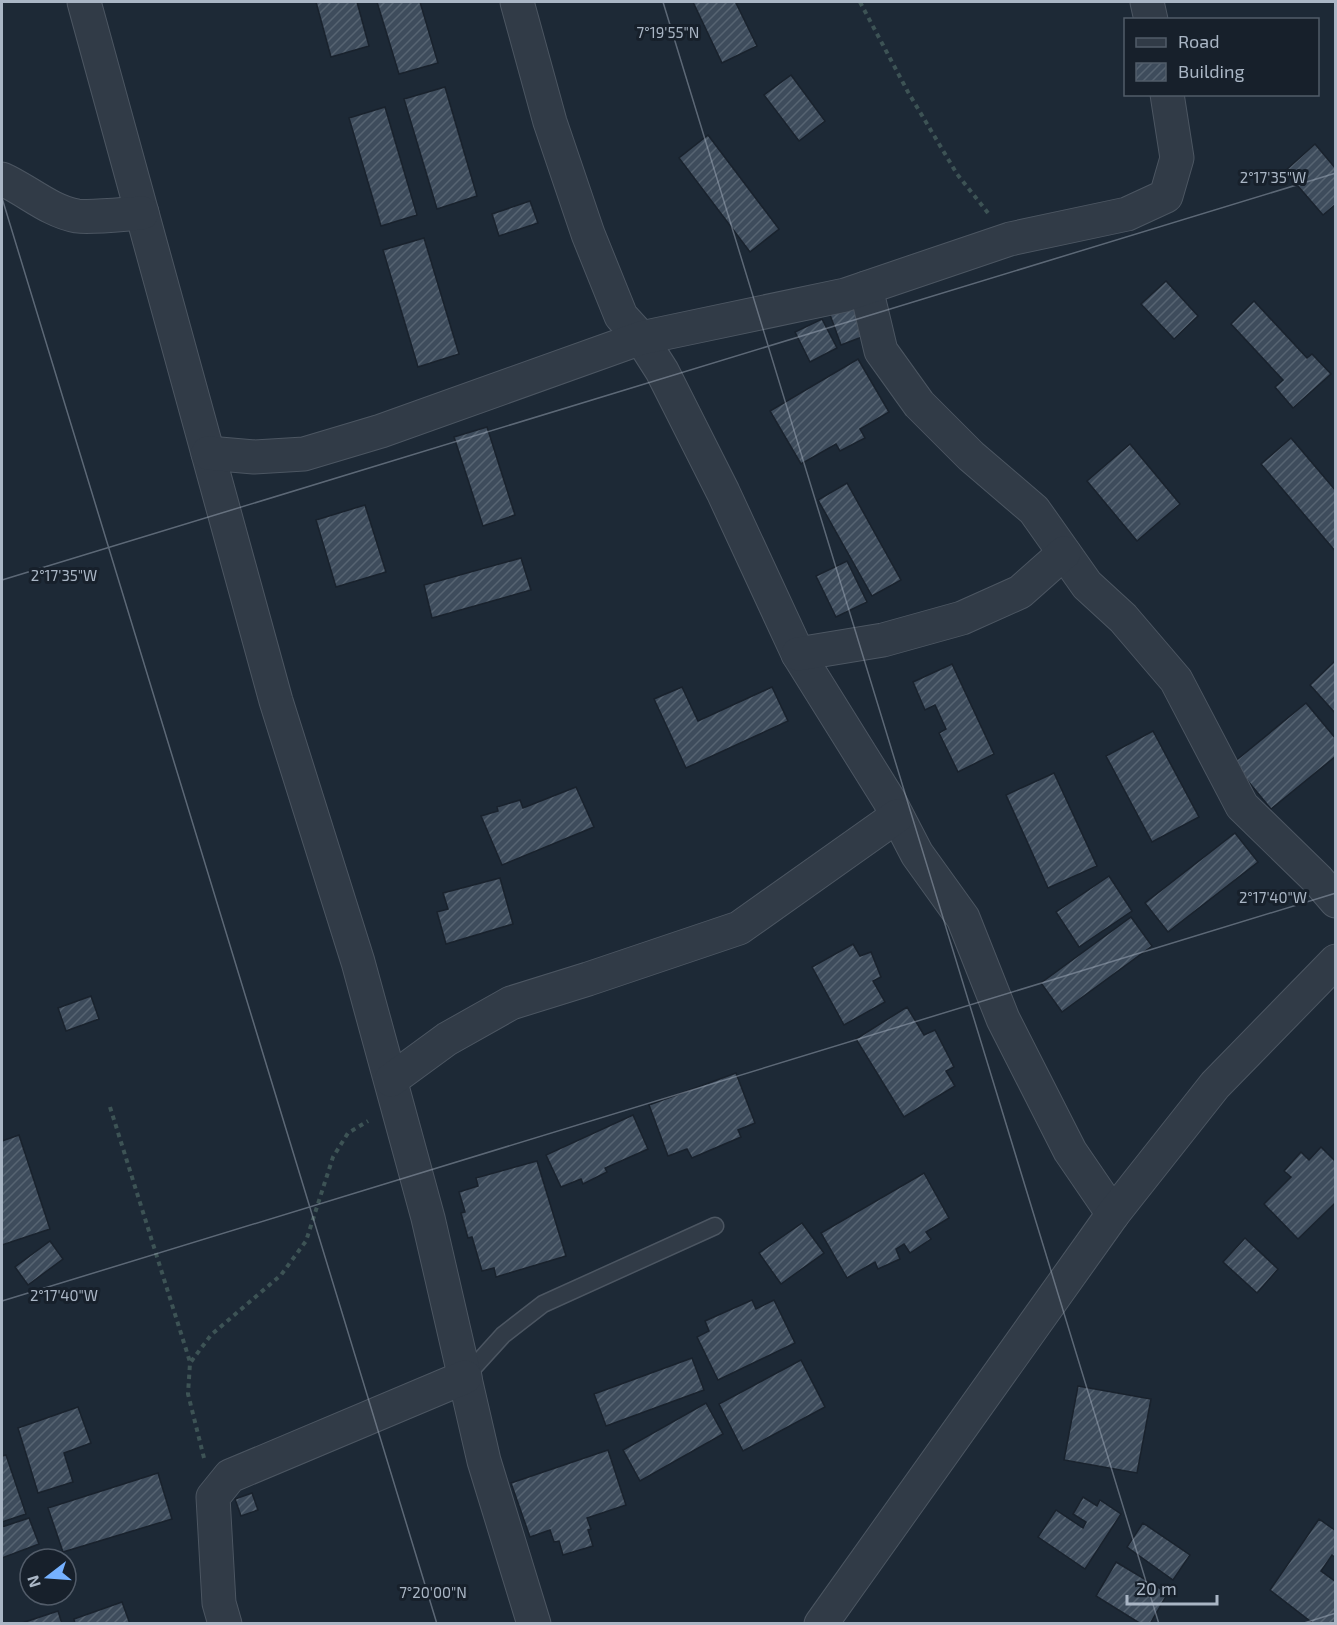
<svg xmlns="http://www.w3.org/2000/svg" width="1337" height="1625" font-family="'Exo 2',sans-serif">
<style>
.building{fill:url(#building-hatch);stroke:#19222d;stroke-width:1.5}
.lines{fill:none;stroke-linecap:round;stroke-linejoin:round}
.service-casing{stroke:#4c5662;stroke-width:19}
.minor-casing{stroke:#4c5662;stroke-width:35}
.path{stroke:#3d5355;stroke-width:4;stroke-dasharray:4.5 4.5;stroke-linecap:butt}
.service{stroke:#313b47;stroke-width:16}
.minor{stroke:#313b47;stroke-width:33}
.ticks{fill:none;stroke:#aab6c5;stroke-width:1.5;stroke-opacity:0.45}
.ticks-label{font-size:15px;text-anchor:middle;fill:#aab6c5;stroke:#17202b;stroke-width:6;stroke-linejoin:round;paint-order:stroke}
</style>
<defs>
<pattern id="building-hatch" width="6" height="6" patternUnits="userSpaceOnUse" patternTransform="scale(1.5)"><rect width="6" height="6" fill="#3e4c5c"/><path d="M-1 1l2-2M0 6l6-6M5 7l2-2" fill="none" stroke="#576472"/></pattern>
</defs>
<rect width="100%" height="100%" fill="#1d2936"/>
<g class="building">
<polygon points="316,2 357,2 369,46 331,57"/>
<polygon points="377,2 420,2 438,63 399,74"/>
<polygon points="693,2 740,2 736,3 757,46 722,63"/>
<polygon points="791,75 825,121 799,141 764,95"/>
<polygon points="445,87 477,196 437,209 404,99"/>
<polygon points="385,107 417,215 381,226 349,118"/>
<polygon points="708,135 779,229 750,252 679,158"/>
<polygon points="1315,144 1336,169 1336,204 1323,215 1285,171"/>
<polygon points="530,201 538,223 499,236 492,214"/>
<polygon points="424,238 459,354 418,367 383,250"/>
<polygon points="1166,281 1198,316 1174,339 1141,304"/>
<polygon points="1254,301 1307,358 1312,354 1331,374 1293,408 1275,387 1283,380 1231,324"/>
<polygon points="855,302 867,335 841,345 829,312"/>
<polygon points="822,319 837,348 810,362 795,332"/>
<polygon points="858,359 889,412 860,429 865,438 840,451 836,444 801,464 770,411"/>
<polygon points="487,427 515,515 483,526 454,437"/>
<polygon points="1291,438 1336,491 1336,552 1261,464"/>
<polygon points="1130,444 1180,504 1137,541 1087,481"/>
<polygon points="847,483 901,580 872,596 818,500"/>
<polygon points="365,505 386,572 336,587 316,520"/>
<polygon points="521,558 531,590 432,618 424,585"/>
<polygon points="847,561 867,602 836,617 816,576"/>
<polygon points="1336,660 1336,714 1310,685"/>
<polygon points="952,664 994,754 958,772 939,733 946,729 935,705 925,710 913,682"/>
<polygon points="682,687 698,721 772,687 788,721 686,768 654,699"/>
<polygon points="1306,703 1336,739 1336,756 1271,809 1233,763"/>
<polygon points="1153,731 1199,817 1152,842 1106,756"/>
<polygon points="1054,773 1097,866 1048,888 1006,795"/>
<polygon points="576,787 594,827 502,865 481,816 498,811 497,807 520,800 523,808"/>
<polygon points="1235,833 1258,862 1168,932 1145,903"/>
<polygon points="1109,876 1132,911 1079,947 1056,912"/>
<polygon points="500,878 513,924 446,944 437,912 448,909 443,893"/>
<polygon points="1131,917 1152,946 1062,1012 1041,983"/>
<polygon points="853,944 860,956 871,952 881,977 873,981 885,1002 844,1025 812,967"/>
<polygon points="91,996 99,1019 66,1031 58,1008"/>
<polygon points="907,1007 924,1035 935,1030 954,1067 946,1071 955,1086 904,1117 856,1039"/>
<polygon points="736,1073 755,1123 738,1130 741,1137 692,1158 687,1149 668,1156 649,1105"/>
<polygon points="633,1115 648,1149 605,1168 607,1172 583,1184 581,1179 561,1187 546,1155"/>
<polygon points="19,1135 50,1229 2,1245 2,1141"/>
<polygon points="1321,1147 1336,1162 1336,1202 1298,1239 1264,1204 1291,1177 1284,1171 1301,1152 1309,1160"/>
<polygon points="537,1161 566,1256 496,1277 494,1268 482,1271 472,1237 468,1238 461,1213 465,1212 459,1192 478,1186 476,1178"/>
<polygon points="924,1173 949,1218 926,1232 931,1239 910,1253 904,1244 896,1249 900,1259 878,1269 875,1262 847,1278 821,1233"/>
<polygon points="802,1223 824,1253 781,1284 759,1253"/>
<polygon points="1245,1238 1278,1269 1257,1293 1223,1262"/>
<polygon points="50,1241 63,1259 28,1285 15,1267"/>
<polygon points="752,1300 756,1309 774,1300 795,1343 718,1380 697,1337 709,1331 705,1321"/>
<polygon points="692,1358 704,1390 606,1426 594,1394"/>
<polygon points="801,1360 825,1407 743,1451 719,1404"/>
<polygon points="1078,1386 1151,1399 1137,1473 1064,1460"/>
<polygon points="706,1403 723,1434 640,1481 623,1450"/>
<polygon points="78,1407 91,1443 64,1453 73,1482 38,1493 18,1428"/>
<polygon points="608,1450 626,1505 587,1518 591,1529 588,1530 593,1546 563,1555 559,1541 554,1542 550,1530 530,1537 511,1483"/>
<polygon points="6,1455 26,1514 2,1522 2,1456"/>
<polygon points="158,1473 172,1519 63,1552 48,1508"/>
<polygon points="252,1493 258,1510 241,1516 235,1499"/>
<polygon points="1083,1497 1097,1506 1100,1500 1121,1514 1085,1569 1038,1537 1056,1510 1083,1528 1086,1522 1073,1514"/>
<polygon points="29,1518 39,1544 2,1558 2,1527"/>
<polygon points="1319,1519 1336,1531 1336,1558 1332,1555 1321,1571 1336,1582 1336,1624 1314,1624 1270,1590"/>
<polygon points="1143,1523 1190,1555 1173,1580 1127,1547"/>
<polygon points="1116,1562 1168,1593 1150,1624 1141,1624 1096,1596"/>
<polygon points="122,1602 130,1624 75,1624 74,1619"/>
<polygon points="58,1611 62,1624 19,1624"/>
</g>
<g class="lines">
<g class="service-casing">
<polyline id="service" points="465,1377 503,1335 543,1304 715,1226"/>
</g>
<g class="minor-casing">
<g id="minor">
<polyline points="84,2 276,701 358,962 428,1218 484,1461 534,1624"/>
<polyline points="517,2 550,122 588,234 621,316 641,338 662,371 723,492 798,654 889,800 917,854 963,918 1003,1019 1070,1151 1113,1214"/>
<polyline points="1147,2 1151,20"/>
<path d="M 2,179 C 27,190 49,211 77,216 C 92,218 125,214 142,213"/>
<polyline points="866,288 881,351 919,404 971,456 1034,510 1087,585 1123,618 1176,680 1242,806 1317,879 1336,901"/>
<polyline points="208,453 254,457 304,454 381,431 641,338 845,295 1010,239 1127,214 1166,196 1177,158 1167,94"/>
<polyline points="798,654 883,640 962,618 1020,592 1064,553"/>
<polyline points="391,1080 447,1039 511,1003 588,979 739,928 897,816"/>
<polyline points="225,1624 219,1603 213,1497 230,1476 465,1377"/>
<polyline points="821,1624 1113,1214 1215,1085 1336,961"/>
</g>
</g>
<g class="path">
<polyline points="860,2 908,92 957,174 988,213"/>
<polyline points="110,1107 190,1362"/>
<polyline points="204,1458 188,1394 190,1363 211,1335 281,1275 306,1241 333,1157 348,1133 368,1121"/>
</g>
<use href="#service" class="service"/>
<use href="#minor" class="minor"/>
</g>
<path class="ticks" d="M 663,2 L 1159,1624M 2,198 L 437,1624M 2,580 L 1336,173M 2,1301 L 1336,893M 1301,1624 L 1336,1613"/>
<g class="ticks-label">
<text x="668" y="38">7°19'55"N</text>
<text x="1273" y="183">2°17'35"W</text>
<text x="64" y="581">2°17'35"W</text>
<text x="1273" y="903">2°17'40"W</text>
<text x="64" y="1301">2°17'40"W</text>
<text x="433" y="1598">7°20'00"N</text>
</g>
<rect width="1337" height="1625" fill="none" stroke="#aab6c5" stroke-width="6"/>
<rect x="1124" y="18" width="195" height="78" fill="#17202b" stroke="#525c69" stroke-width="1.5"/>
<rect x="1136" y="38" width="30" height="9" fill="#313b47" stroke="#525c69" stroke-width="1.5"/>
<text x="1178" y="48" font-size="18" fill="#aab6c5">Road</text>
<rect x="1136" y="63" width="30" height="18" fill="url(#building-hatch)" stroke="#525c69" stroke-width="1.5"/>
<text x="1178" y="78" font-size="18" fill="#aab6c5">Building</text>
<g transform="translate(48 1577) rotate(253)"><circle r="28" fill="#17202b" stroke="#525c69" stroke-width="1.5"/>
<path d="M0-4.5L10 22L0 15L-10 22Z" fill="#75b1ff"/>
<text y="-9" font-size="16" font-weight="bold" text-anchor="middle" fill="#aab6c5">N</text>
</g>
<path d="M1127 1595v9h90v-9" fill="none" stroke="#aab6c5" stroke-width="3"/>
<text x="1136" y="1595" font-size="18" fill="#aab6c5" stroke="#17202b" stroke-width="4.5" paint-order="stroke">20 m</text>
</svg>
